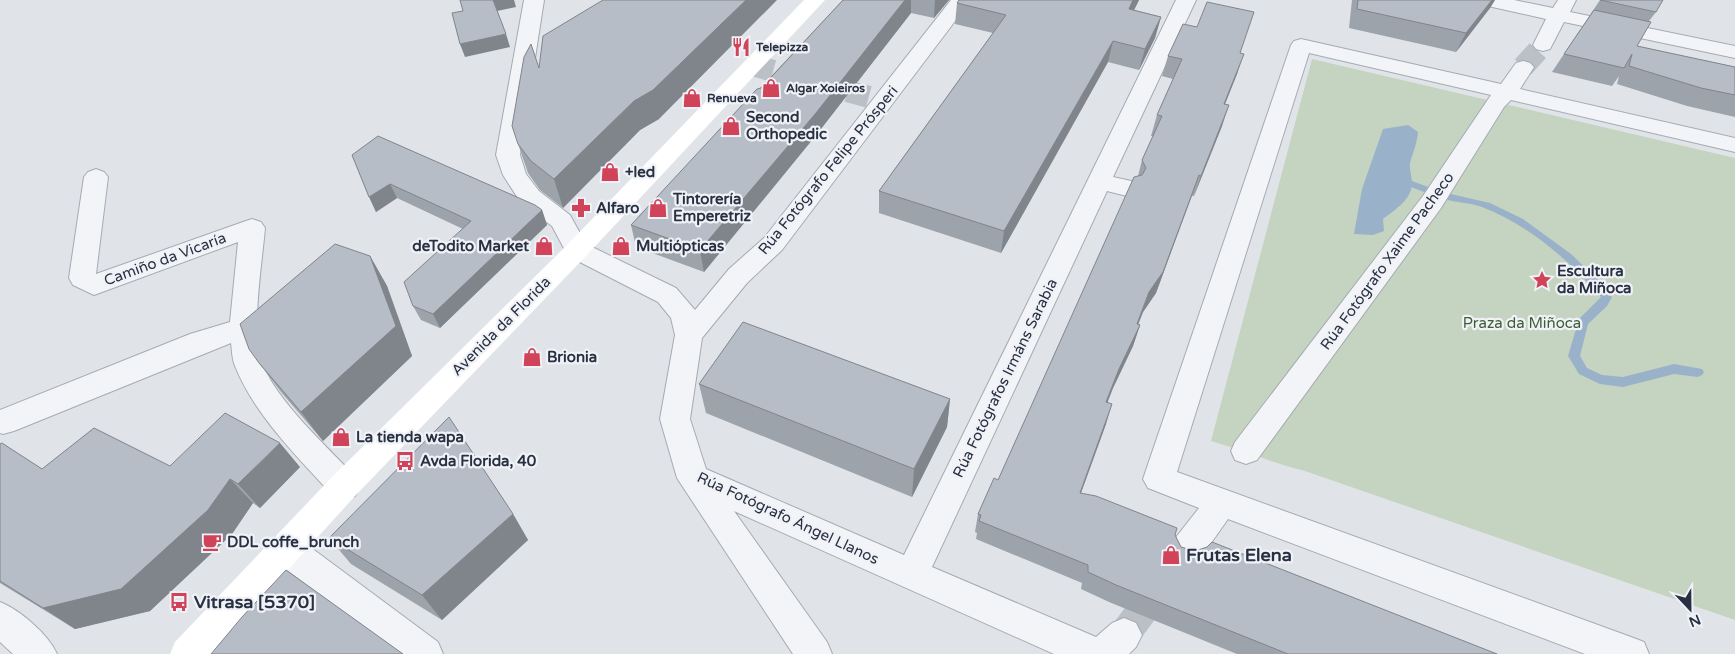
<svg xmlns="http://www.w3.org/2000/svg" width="1735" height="654" font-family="'Varela Round',sans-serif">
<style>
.green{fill:#c5d3c1}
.water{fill:#9ab1ca}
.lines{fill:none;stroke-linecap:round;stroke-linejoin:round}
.stream{fill:#9ab1ca;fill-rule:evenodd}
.street-tunnel-far1{stroke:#bbc0c7;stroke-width:22;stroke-dasharray:22 11;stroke-linecap:butt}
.street-tunnel{stroke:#bbc0c7;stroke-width:31;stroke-dasharray:31 15;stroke-linecap:butt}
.street-casing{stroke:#a5abb3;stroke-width:2}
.street{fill:#f3f4f7;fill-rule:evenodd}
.secondary{fill:#fff;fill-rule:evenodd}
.wall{fill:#9da3aa}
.shaded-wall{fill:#80848b}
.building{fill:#b7bdc6;stroke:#80848b}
.labels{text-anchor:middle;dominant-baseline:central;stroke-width:4.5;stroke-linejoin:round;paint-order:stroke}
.far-poi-label{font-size:12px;font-weight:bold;fill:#283141;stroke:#f0f2f7;text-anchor:start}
.poi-label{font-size:15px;font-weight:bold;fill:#283141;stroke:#f0f2f7;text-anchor:start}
.street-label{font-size:15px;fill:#283141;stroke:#f0f2f7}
.park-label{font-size:15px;fill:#3d5d35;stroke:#f0f2f7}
.near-poi-label{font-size:18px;font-weight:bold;fill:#283141;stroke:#f0f2f7;text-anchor:start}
</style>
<rect width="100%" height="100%" fill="#e0e4e9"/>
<path class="green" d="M 1312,59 L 1735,158 L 1735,620 L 1305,471 C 1272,463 1243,450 1211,441 Z"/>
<path class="water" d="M 1408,125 L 1418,132 C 1417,144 1413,152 1410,163 C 1409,169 1412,176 1412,183 C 1412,199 1395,210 1383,219 L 1384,231 L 1373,235 L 1354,234 L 1362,189 L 1383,129 Z"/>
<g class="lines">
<path class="stream" d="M 1412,181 L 1442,192 L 1490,203 L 1523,219 L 1571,254 L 1599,281 L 1612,297 L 1607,306 L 1588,324 L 1580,356 L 1587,368 L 1602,375 L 1623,377 L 1674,364 L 1702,369 L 1704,372 L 1702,375 L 1698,377 L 1674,374 L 1623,387 L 1600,384 L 1579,374 L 1568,356 L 1579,319 L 1601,297 C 1569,260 1529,225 1482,207 C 1472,203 1460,203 1448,200 C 1435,197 1422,191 1409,186 L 1407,184 L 1409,182 Z"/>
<g class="street-tunnel-far1">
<polyline points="752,65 884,101"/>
<polyline points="1523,67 1543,45"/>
</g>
<polyline class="street-tunnel" points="1124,635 1162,584"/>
<g class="street-casing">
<g id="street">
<polygon points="524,0 544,0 520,155 526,174 539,191 570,215 586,244 676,288 695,310 729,269 764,238 951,0 971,0 782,250 747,283 702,338 690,419 706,469 904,555 1176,0 1196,0 1113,177 1136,182 1139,188 1136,194 1127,196 1107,191 932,567 1096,637 1112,623 1124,618 1136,623 1142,635 1136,647 1129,654 1054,654 734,511 827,642 832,654 793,654 677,478 660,419 675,335 671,318 658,302 568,256 552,226 521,203 503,175 496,155"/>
<polygon points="1476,0 1514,0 1553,8 1558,0 1576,0 1570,12 1735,46 1735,58 1564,22 1550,49 1543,51 1536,49 1533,45 1546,19 1479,4"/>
<polygon points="1301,39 1501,84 1516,63 1523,61 1530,63 1534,67 1520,89 1735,138 1735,152 1511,100 1504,107 1441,208 1257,460 1246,464 1235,460 1231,451 1235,442 1423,196 1491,95 1309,53 1177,472 1631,637 1644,642 1649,654 1585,654 1228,519 1197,563 1185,567 1173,563 1168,552 1173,541 1199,508 1148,488 1143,479 1291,45 1294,41"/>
<path d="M 96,169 L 104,172 L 108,177 L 96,274 L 243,222 L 252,219 L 261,222 L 265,228 C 262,264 250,333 263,365 C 277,401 328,448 355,476 L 360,486 L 355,496 L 344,500 L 333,496 C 297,456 255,416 235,366 C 232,359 232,350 231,343 L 14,431 L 3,434 L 0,433 L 0,410 L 190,334 L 230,322 L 238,242 L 94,295 L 73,285 L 69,278 L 84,177 L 88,172 Z"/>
<polygon points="286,534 298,538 438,642 443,654 396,654 274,560 269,549 274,538"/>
<path d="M 0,602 C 20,610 48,634 57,654 L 13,654 L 0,642 Z"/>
</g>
</g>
<use href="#street" class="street"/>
<polygon class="secondary" points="804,0 825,0 586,256 355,496 212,654 170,654 175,642 333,476 568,244"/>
</g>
<g class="wall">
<polygon points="843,0 949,0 934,18 911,13 817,134 704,272 636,247 631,225"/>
<polygon points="959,0 1139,0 1134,10 1161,17 1155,38 1139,70 1108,62 1001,253 879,213 879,191 993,33 955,24 957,3"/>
<polygon points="1352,0 1495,0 1490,8 1456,52 1349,28"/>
<polygon points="1600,0 1656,12 1649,21 1637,46 1735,67 1735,117 1687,106 1617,84 1619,76 1612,86 1552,72"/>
<polygon points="1240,53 1237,74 1225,104 1222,126 1194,196 1192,196 1156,293 1143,312 1138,324 1140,325 1133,346 1113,388 1107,402 1106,424 1081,493 1175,535 1181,547 1497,654 1237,654 1109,602 1081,589 1082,583 976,539 977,533 975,532 978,514 998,480 1138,176 1142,160 1153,136 1151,136 1157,115 1173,79 1162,76 1168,56"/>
<polygon points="539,68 659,119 640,130 563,208 540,190 528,173 518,144"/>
<polygon points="352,155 542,210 547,225 440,328 421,320 413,306 463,229 397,198 376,212"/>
<polygon points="370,256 387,286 412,356 323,441 281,392 259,363"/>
<polygon points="699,384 950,399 947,427 912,497 706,413"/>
<polygon points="0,444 42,469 170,466 300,467 260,508 253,503 232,534 150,611 75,629 0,583"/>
<polygon points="513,514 528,540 442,620 351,564 329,538"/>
</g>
<g class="shaded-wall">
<polygon points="493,0 514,0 516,7 497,11"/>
<polygon points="746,0 777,0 659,119 640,130 563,208 554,179 634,101"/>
<polygon points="905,0 911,0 911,13 817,134 704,272 700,250"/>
<polygon points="935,0 949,0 934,18"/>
<polygon points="1133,0 1139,0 1124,30 1129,9"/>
<polygon points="1492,0 1495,0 1490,8 1456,52 1466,33"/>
<polygon points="1161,17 1155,38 1139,70 1145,49"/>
<polygon points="506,34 510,47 465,57 460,44"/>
<polygon points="1113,41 1108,62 1001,253 1004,231"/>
<polygon points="1244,54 1237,74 1217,124 1224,104"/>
<polygon points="1229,105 1222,126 1194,196 1201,176"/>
<polygon points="1199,175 1156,293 1143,312 1131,343 1140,325 1133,346 1113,388 1100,422 1106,402 1119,369 1137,324 1149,292"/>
<polygon points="390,184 397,198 376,212 369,197"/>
<polygon points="542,210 547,225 440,328 433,314"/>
<polygon points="370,256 387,286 412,356 323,441 301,412"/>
<polygon points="950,399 947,427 912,497 914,469"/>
<polygon points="1112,404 1106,424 1074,512 1080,493"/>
<polygon points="280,443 300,467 260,508 238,484"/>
<polygon points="230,479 253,503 232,534 150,611 75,629 43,608"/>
<polygon points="513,514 528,540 442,620 422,595"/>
</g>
<g class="building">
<polygon points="460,0 493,0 506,34 460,44 452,13 463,11"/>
<polygon points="603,0 746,0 653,90 634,101 554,179 531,161 518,144 512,126 524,57 531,44 539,68 543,36"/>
<polygon points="843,0 905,0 816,113 700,250 631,225 757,89 761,88"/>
<polygon points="959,0 1133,0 1129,9 1161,17 1145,49 1113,41 1004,231 879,191 1006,15 957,3"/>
<polygon points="1358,0 1492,0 1466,33 1357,9"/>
<polygon points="1600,0 1663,0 1656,12"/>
<polygon points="1207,2 1254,12 1240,53 1244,54 1224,104 1229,105 1201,176 1199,175 1163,272 1149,292 1137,324 1140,325 1119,369 1106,402 1112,404 1080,493 1096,496 1177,528 1175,535 1181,547 1195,551 1207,547 1212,542 1497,654 1288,654 1116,585 1088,572 1088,565 979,521 981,515 978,514 994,478 998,480 1134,177 1142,175 1146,168 1142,160 1162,116 1157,115 1182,59 1168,56 1183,24 1197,27"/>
<polygon points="1594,10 1651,22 1637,46 1735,67 1735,95 1701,88 1629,66 1632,54 1624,68 1564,54"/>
<polygon points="378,136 535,205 542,210 433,314 413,306 404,282 471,221 390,184 369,197 352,155"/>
<polygon points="335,244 370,256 396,326 301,412 259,363 249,349 240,324"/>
<polygon points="743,322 950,399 914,469 699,384"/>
<polygon points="225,413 280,443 238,484 230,479 208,510 121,589 43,608 0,581 0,444 2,443 42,469 94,428 170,466"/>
<polygon points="449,417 513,514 422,595 329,538"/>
<polygon points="286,570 403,654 211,654 242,617"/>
</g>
<defs>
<g id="restaurant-bare" transform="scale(1.5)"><path d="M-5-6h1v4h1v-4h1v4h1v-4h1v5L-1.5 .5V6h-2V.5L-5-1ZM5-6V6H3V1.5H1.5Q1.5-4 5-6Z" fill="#d04358" stroke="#f0f2f7" stroke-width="2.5" paint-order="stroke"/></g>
<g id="shop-bare" transform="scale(1.5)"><path d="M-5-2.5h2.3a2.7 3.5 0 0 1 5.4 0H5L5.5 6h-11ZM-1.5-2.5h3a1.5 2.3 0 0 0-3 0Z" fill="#d04358" stroke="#f0f2f7" stroke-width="2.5" paint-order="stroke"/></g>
<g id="pharmacy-bare" transform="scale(1.5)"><path d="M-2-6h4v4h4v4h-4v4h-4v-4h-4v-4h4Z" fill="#d04358" stroke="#f0f2f7" stroke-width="2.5" paint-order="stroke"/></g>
<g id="sight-bare" transform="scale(1.5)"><path d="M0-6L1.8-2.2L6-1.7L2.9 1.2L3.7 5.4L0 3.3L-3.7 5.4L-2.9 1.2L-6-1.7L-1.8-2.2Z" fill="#d04358" stroke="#f0f2f7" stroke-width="2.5" paint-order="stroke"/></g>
<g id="bus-bare" transform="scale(1.5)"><path d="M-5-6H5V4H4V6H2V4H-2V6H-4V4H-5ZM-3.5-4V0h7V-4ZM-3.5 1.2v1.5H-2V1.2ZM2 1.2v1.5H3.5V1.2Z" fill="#d04358" stroke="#f0f2f7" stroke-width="2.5" paint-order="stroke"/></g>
<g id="cafe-bare" transform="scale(1.5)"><path d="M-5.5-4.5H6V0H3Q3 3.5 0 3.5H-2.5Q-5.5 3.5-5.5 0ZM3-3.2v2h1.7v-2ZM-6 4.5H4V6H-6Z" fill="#d04358" stroke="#f0f2f7" stroke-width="2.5" paint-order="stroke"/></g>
</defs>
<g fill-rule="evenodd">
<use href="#restaurant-bare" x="741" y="47"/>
<use href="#shop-bare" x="771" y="88"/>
<use href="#shop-bare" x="692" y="98"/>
<use href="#shop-bare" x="731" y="126"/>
<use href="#shop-bare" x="610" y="172"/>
<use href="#pharmacy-bare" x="581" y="208"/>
<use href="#shop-bare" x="658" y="208"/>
<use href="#shop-bare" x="544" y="246"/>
<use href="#shop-bare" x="621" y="246"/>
<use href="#sight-bare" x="1542" y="280"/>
<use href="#shop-bare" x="532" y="357"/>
<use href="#shop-bare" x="341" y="437"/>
<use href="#bus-bare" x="405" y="461"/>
<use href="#cafe-bare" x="212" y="542"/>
<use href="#shop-bare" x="1171" y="555"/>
<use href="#bus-bare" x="179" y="602"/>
</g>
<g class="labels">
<g class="far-poi-label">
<text x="756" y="47">Telepizza</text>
<text x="786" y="88">Algar Xoieiros</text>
<text x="707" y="98">Renueva</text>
</g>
<g class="poi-label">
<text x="746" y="117">Second<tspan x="746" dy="17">Orthopedic</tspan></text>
<text x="625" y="172">+led</text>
<text x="673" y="199">Tintorería<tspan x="673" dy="17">Emperetriz</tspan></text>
<text x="596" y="208">Alfaro</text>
<text x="529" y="246" text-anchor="end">deTodito Market</text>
<text x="636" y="246">Multiópticas</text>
<text x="1557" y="271">Escultura<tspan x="1557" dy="17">da Miñoca</tspan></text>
<text x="547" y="357">Brionia</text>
<text x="356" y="437">La tienda wapa</text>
<text x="420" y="461">Avda Florida, 40</text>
<text x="227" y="542">DDL coffe_brunch</text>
</g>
<g class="street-label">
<text transform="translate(828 170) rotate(-51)">Rúa Fotógrafo Felipe Prósperi</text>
<text transform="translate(165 259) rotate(-20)">Camiño da Vicaría</text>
<text transform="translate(1387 261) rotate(-54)">Rúa Fotógrafo Xaime Pacheco</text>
<text transform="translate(501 326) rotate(-45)">Avenida da Florida</text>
<text transform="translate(1005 378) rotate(-64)">Rúa Fotógrafos Irmáns Sarabia</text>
<text transform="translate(788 518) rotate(25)">Rúa Fotógrafo Ángel Llanos</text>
</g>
<g class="park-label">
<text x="1522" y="323">Praza da Miñoca</text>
</g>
<g class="near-poi-label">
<text x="1186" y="555">Frutas Elena</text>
<text x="194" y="602">Vitrasa [5370]</text>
</g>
</g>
<g transform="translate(1690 609) rotate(158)" stroke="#f0f2f7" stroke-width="4" paint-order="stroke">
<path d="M0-4L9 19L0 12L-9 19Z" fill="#283141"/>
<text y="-8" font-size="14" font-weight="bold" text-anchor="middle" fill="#283141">N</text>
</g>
</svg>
